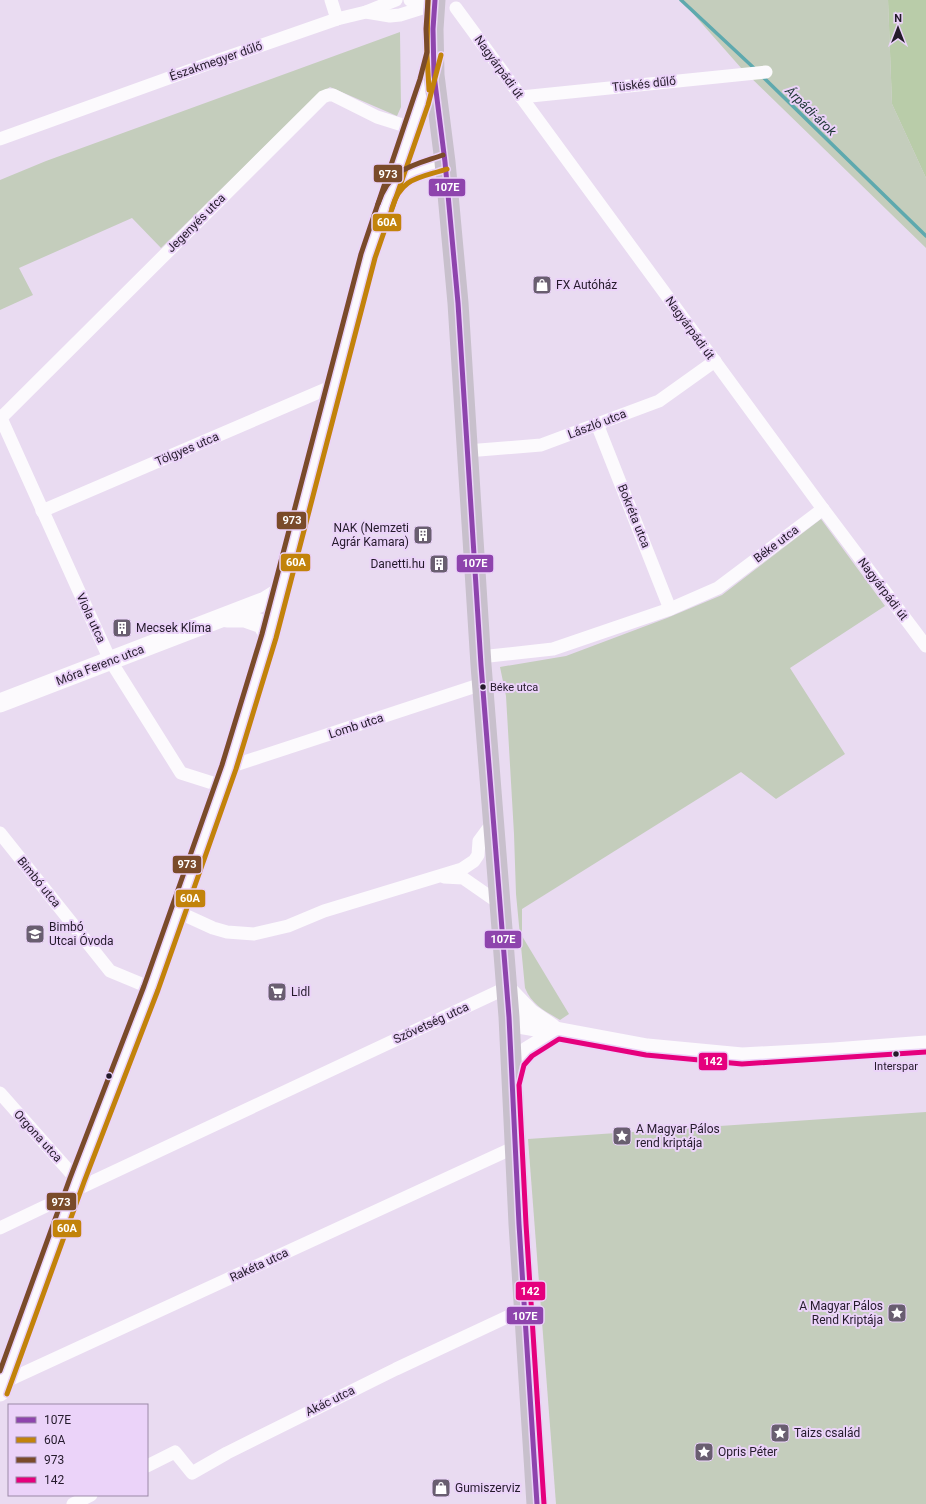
<svg xmlns="http://www.w3.org/2000/svg" width="926" height="1504" font-family="Roboto,sans-serif">
<style>
.green{fill:#c4cdbc}
.forest{fill:#b9cca9}
.lines{fill:none;stroke-linecap:round;stroke-linejoin:round}
.stream{stroke:#5ea9ae;stroke-width:3.5}
.street{stroke:#fcfafd;stroke-width:13}
.secondary{stroke:#fcfafd;stroke-width:19}
.primary{stroke:#c8c0cc;stroke-width:21}
.bus-1-casing{stroke:#ebd3f9;stroke-width:8}
.bus-2-casing{stroke:#ebd3f9;stroke-width:8}
.bus-3-casing{stroke:#ebd3f9;stroke-width:8}
.bus-4-casing{stroke:#ebd3f9;stroke-width:8}
.bus-1{stroke:#8e44ad;stroke-width:5}
.bus-2{stroke:#c2830b;stroke-width:5}
.bus-3{stroke:#7a4b2a;stroke-width:5}
.bus-4{stroke:#e5007d;stroke-width:5}
.bus-dot{fill:#241a2b;stroke:#ebd3f9;stroke-width:1.5}
.labels{text-anchor:middle;dominant-baseline:central;stroke-width:4;stroke-linejoin:round;paint-order:stroke}
.bus-label{font-size:11px;fill:#241a2b;stroke:#ebd3f9;text-anchor:start}
.street-label{font-size:12px;fill:#241a2b;stroke:#ebd3f9}
.poi-label{font-size:12px;fill:#241a2b;stroke:#ebd3f9;text-anchor:start}
.water-label{font-size:13px;font-style:italic;fill:#1d3534;stroke:#ebd3f9}
.line-badge{stroke:#ebd3f9;stroke-width:1.5}
.badge-label{font-size:11px;text-anchor:middle;font-weight:bold;fill:#fff}
</style>
<rect width="100%" height="100%" fill="#e9dbf1"/>
<g class="green">
<polygon points="681,0 888,0 892,104 926,178 926,248 742,69"/>
<polygon points="400,32 401,107 397,116 330,87 311,101 161,248 132,218 19,268 33,295 0,310 0,180 46,161"/>
<path d="M 821,519 L 885,606 L 790,668 L 845,754 L 776,799 L 741,772 L 522,909 L 522,936 L 569,1014 L 560,1020 C 545,1011 532,1005 525,988 L 516,894 L 514,834 L 506,696 L 500,667 L 566,656 L 667,618 L 722,595 Z"/>
<polygon points="926,1112 926,1504 556,1504 528,1139"/>
</g>
<polygon class="forest" points="888,0 926,0 926,178 892,104"/>
<g class="lines">
<g class="stream">
<polyline points="681,0 755,69"/>
<polyline points="762,76 926,236"/>
</g>
<g class="street">
<polyline points="331,0 337,19"/>
<polyline points="410,0 431,4"/>
<polyline points="456,8 823,509 926,646"/>
<polyline points="366,12 396,0"/>
<polyline points="521,97 766,72"/>
<polyline points="0,139 216,61 337,19 366,12 390,16 400,15 435,4"/>
<polyline points="0,416 110,660 181,773 222,786"/>
<polyline points="1,418 323,97 328,95 333,95 377,117 412,128"/>
<polyline points="597,424 670,609"/>
<polyline points="467,451 541,445 659,401 715,361"/>
<polyline points="42,511 333,386"/>
<polyline points="480,657 553,649 670,609 718,588 823,509"/>
<polyline points="229,767 482,684"/>
<polyline points="0,833 110,971 151,988"/>
<polyline points="444,877 463,878 499,903"/>
<polyline points="178,912 213,928 227,932 254,934 288,926 324,911 462,869 474,861 478,855 479,841 493,822"/>
<polyline points="0,1093 77,1180"/>
<polyline points="73,1191 506,988"/>
<polyline points="0,1228 46,1206"/>
<polyline points="1,1382 2,1383 515,1147"/>
<polyline points="147,1466 175,1452 192,1473 227,1453 396,1369 524,1309"/>
<polyline points="73,1504 91,1495"/>
</g>
<g class="secondary">
<path d="M 391,190 C 399,172 428,168 445,162"/>
<polyline points="227,618 245,618 262,624 269,636"/>
<polyline points="0,703 265,601 281,591"/>
<polyline points="506,988 530,1013 552,1028"/>
<polyline points="509,1025 517,1024 529,1026 647,1048 742,1057 834,1052 926,1045"/>
<polyline points="512,1082 518,1062 527,1051 558,1032"/>
<polyline points="0,1392 77,1180 151,988 229,767 269,636 368,256 421,103 431,65"/>
</g>
<polyline class="primary" points="435,0 433,29 434,75 445,162 458,303 481,665 509,1017 519,1224 537,1504"/>
<g class="bus-1-casing">
<polyline id="bus-1" points="435,0 433,29 434,75 445,162 458,303 481,665 509,1017 519,1224 537,1504"/>
</g>
<g class="bus-2-casing">
<g id="bus-2">
<polyline points="428,0 427,56 429,90"/>
<path d="M 392,208 C 401,177 420,178 447,169"/>
<polyline points="7,1394 84,1182 158,990 236,769 276,638 375,258 428,105 441,55"/>
</g>
</g>
<g class="bus-3-casing">
<g id="bus-3">
<path d="M 378,204 C 390,168 411,166 443,155"/>
<polyline points="0,1371 70,1178 144,986 222,765 262,634 361,254 420,79 427,52 426,29 428,0"/>
</g>
</g>
<g class="bus-4-casing">
<polyline id="bus-4" points="544,1504 526,1224 519,1085 524,1065 532,1056 559,1039 646,1055 742,1064 926,1052"/>
</g>
<use href="#bus-1" class="bus-1"/>
<use href="#bus-2" class="bus-2"/>
<use href="#bus-3" class="bus-3"/>
<use href="#bus-4" class="bus-4"/>
</g>
<defs>
<g id="shop-square" transform="scale(1)"><rect x="-9" y="-9" width="18" height="18" rx="4" fill="#695e70" stroke="#ebd3f9"/><path d="M-5-2.5h2.3a2.7 3.5 0 0 1 5.4 0H5L5.5 6h-11ZM-1.5-2.5h3a1.5 2.3 0 0 0-3 0Z" fill="#fff"/></g>
<g id="building-square" transform="scale(1)"><rect x="-9" y="-9" width="18" height="18" rx="4" fill="#695e70" stroke="#ebd3f9"/><path d="M-4-6H4V6H1V3H-1V6H-4ZM-2.5-4.3h1.7v1.8h-1.7ZM.8-4.3h1.7v1.8H.8ZM-2.5-1h1.7V.8h-1.7ZM.8-1h1.7V.8H.8Z" fill="#fff"/></g>
<g id="school-square" transform="scale(1)"><rect x="-9" y="-9" width="18" height="18" rx="4" fill="#695e70" stroke="#ebd3f9"/><path d="M0-5L7-2L0 1L-7-2ZM-4 1L0 2.5L4 1V4Q0 6-4 4Z" fill="#fff"/></g>
<g id="supermarket-square" transform="scale(1)"><rect x="-9" y="-9" width="18" height="18" rx="4" fill="#695e70" stroke="#ebd3f9"/><path d="M-6-5.5h2.5l.6 2H6L4.5 2H-2.5L-4.4-4H-6ZM-1.5 3.2a1.3 1.3 0 1 0 .1 0ZM3 3.2a1.3 1.3 0 1 0 .1 0Z" fill="#fff"/></g>
<g id="sight-square" transform="scale(1)"><rect x="-9" y="-9" width="18" height="18" rx="4" fill="#695e70" stroke="#ebd3f9"/><path d="M0-6L1.8-2.2L6-1.7L2.9 1.2L3.7 5.4L0 3.3L-3.7 5.4L-2.9 1.2L-6-1.7L-1.8-2.2Z" fill="#fff"/></g>
</defs>
<g fill-rule="evenodd">
<use href="#shop-square" x="542" y="285"/>
<use href="#building-square" x="423" y="535"/>
<use href="#building-square" x="439" y="564"/>
<use href="#building-square" x="122" y="628"/>
<use href="#school-square" x="35" y="934"/>
<use href="#supermarket-square" x="277" y="992"/>
<use href="#sight-square" x="622" y="1136"/>
<use href="#sight-square" x="897" y="1313"/>
<use href="#sight-square" x="780" y="1433"/>
<use href="#sight-square" x="704" y="1452"/>
<use href="#shop-square" x="441" y="1488"/>
</g>
<g class="bus-dot">
<circle cx="483" cy="687" r="3.5"/>
<circle cx="896" cy="1054" r="3.5"/>
<circle cx="109" cy="1076" r="3.5"/>
</g>
<g class="labels">
<g class="bus-label">
<text x="490" y="687">Béke utca</text>
<text x="896" y="1066" text-anchor="middle">Interspar</text>
</g>
<g class="street-label">
<text transform="translate(216 61) rotate(-19)">Északmegyer dűlő</text>
<text transform="translate(499 67) rotate(54)">Nagyárpádi út</text>
<text transform="translate(644 84) rotate(-6)">Tüskés dűlő</text>
<text transform="translate(196 223) rotate(-45)">Jegenyés utca</text>
<text transform="translate(690 328) rotate(54)">Nagyárpádi út</text>
<text transform="translate(597 424) rotate(-21)">László utca</text>
<text transform="translate(187 449) rotate(-23)">Tölgyes utca</text>
<text transform="translate(634 516) rotate(68)">Bokréta utca</text>
<text transform="translate(776 544) rotate(-37)">Béke utca</text>
<text transform="translate(883 589) rotate(53)">Nagyárpádi út</text>
<text transform="translate(91 618) rotate(65)">Viola utca</text>
<text transform="translate(100 665) rotate(-21)">Móra Ferenc utca</text>
<text transform="translate(356 726) rotate(-18)">Lomb utca</text>
<text transform="translate(39 882) rotate(51)">Bimbó utca</text>
<text transform="translate(431 1023) rotate(-25)">Szövetség utca</text>
<text transform="translate(38 1136) rotate(48)">Orgona utca</text>
<text transform="translate(259 1265) rotate(-25)">Rakéta utca</text>
<text transform="translate(330 1401) rotate(-26)">Akác utca</text>
</g>
<g class="poi-label">
<text x="556" y="285">FX Autóház</text>
<text x="409" y="528" text-anchor="end">NAK (Nemzeti<tspan x="409" dy="14">Agrár Kamara)</tspan></text>
<text x="425" y="564" text-anchor="end">Danetti.hu</text>
<text x="136" y="628">Mecsek Klíma</text>
<text x="49" y="927">Bimbó<tspan x="49" dy="14">Utcai Óvoda</tspan></text>
<text x="291" y="992">Lidl</text>
<text x="636" y="1129">A Magyar Pálos<tspan x="636" dy="14">rend kriptája</tspan></text>
<text x="883" y="1306" text-anchor="end">A Magyar Pálos<tspan x="883" dy="14">Rend Kriptája</tspan></text>
<text x="794" y="1433">Taizs család</text>
<text x="718" y="1452">Opris Péter</text>
<text x="455" y="1488">Gumiszerviz</text>
</g>
<g class="water-label">
<text transform="translate(811 111) rotate(44)">Árpádi-árok</text>
</g>
</g>
<g class="line-badge">
<rect x="373" y="164" width="30" height="19" rx="4" fill="#7a4b2a"/>
<rect x="428" y="178" width="38" height="19" rx="4" fill="#8e44ad"/>
<rect x="372" y="213" width="30" height="19" rx="4" fill="#c2830b"/>
<rect x="276" y="511" width="31" height="19" rx="4" fill="#7a4b2a"/>
<rect x="280" y="553" width="31" height="19" rx="4" fill="#c2830b"/>
<rect x="456" y="554" width="38" height="19" rx="4" fill="#8e44ad"/>
<rect x="172" y="855" width="30" height="19" rx="4" fill="#7a4b2a"/>
<rect x="175" y="889" width="31" height="19" rx="4" fill="#c2830b"/>
<rect x="484" y="930" width="38" height="19" rx="4" fill="#8e44ad"/>
<rect x="698" y="1052" width="30" height="19" rx="4" fill="#e5007d"/>
<rect x="46" y="1192" width="31" height="19" rx="4" fill="#7a4b2a"/>
<rect x="52" y="1219" width="30" height="19" rx="4" fill="#c2830b"/>
<rect x="515" y="1281" width="31" height="20" rx="4" fill="#e5007d"/>
<rect x="506" y="1306" width="38" height="19" rx="4" fill="#8e44ad"/>
</g>
<g class="badge-label">
<text x="388" y="178">973</text>
<text x="447" y="191">107E</text>
<text x="387" y="226">60A</text>
<text x="292" y="524">973</text>
<text x="296" y="566">60A</text>
<text x="475" y="567">107E</text>
<text x="187" y="868">973</text>
<text x="190" y="902">60A</text>
<text x="503" y="943">107E</text>
<text x="713" y="1065">142</text>
<text x="61" y="1206">973</text>
<text x="67" y="1232">60A</text>
<text x="530" y="1295">142</text>
<text x="525" y="1320">107E</text>
</g>
<rect x="8" y="1404" width="140" height="92" fill="#ebd3f9" stroke="#9b89a7"/>
<rect x="16" y="1417" width="20" height="6" fill="#8e44ad" stroke="#9b89a7"/>
<text x="44" y="1424" font-size="12" fill="#241a2b">107E</text>
<rect x="16" y="1437" width="20" height="6" fill="#c2830b" stroke="#9b89a7"/>
<text x="44" y="1444" font-size="12" fill="#241a2b">60A</text>
<rect x="16" y="1457" width="20" height="6" fill="#7a4b2a" stroke="#9b89a7"/>
<text x="44" y="1464" font-size="12" fill="#241a2b">973</text>
<rect x="16" y="1477" width="20" height="6" fill="#e5007d" stroke="#9b89a7"/>
<text x="44" y="1484" font-size="12" fill="#241a2b">142</text>
<g transform="translate(898 28)" stroke="#ebd3f9" stroke-width="3" paint-order="stroke">
<path d="M0-3L7 15L0 10L-7 15Z" fill="#241a2b"/>
<text y="-6" font-size="11" font-weight="bold" text-anchor="middle" fill="#241a2b">N</text>
</g>
</svg>
